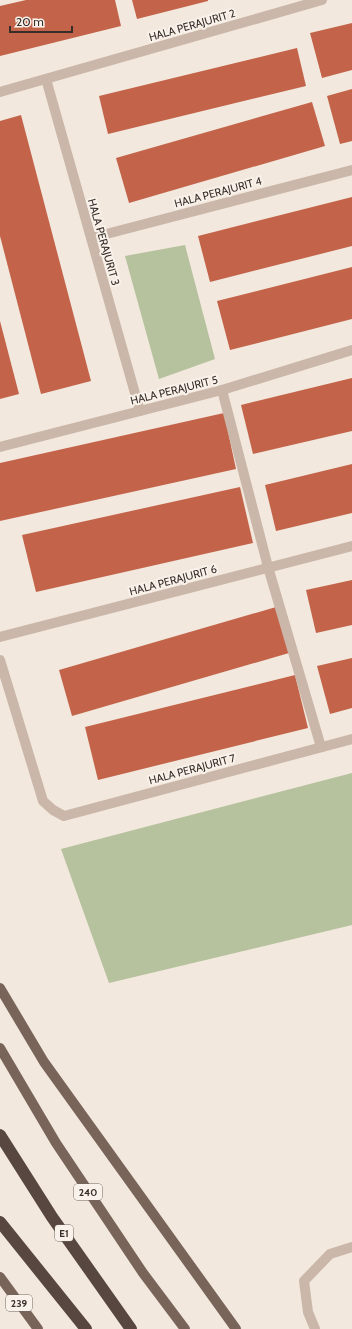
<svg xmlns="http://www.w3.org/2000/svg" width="352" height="1329" font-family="Cabin,sans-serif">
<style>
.green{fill:#b6c19d}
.building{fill:#c3644a}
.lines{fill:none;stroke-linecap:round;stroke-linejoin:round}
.minor{stroke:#cab7a9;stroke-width:10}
.major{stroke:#79645a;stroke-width:10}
.highway{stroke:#584740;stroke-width:12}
.labels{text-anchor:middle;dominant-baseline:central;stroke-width:4;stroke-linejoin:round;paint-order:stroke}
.shield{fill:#f9f2ea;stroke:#716863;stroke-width:1}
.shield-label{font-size:10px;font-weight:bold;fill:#372d29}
.street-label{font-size:11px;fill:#372d29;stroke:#f9f2ea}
</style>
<rect width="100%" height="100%" fill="#f2e8dd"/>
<g class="green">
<polygon points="185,245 215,359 159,379 125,256"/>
<polygon points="352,773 352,925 109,983 61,849"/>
</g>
<g class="building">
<polygon points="26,0 115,0 121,26 0,56 0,6"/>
<polygon points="132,0 208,0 208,1 137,19"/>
<polygon points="352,23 352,70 322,78 310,33"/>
<polygon points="297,48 306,86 108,134 99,96"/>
<polygon points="352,89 352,141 340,144 327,96"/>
<polygon points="312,102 325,146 129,203 116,158"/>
<polygon points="21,115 91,381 41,394 0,236 0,121"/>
<polygon points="352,197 352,246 210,282 198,236"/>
<polygon points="352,267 352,319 230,350 217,301"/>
<polygon points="0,321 19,394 0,399"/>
<polygon points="352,378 352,431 253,454 241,405"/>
<polygon points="224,413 236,469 0,521 0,463"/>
<polygon points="352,464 352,513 276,531 265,485"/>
<polygon points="240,487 253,543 36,592 22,535"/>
<polygon points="352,580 352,625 316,633 306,590"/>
<polygon points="276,607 289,653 72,716 59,670"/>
<polygon points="352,658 352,708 330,714 317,666"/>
<polygon points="295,675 308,728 98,780 85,727"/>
</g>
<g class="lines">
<g class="minor">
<polyline points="46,79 140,411"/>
<polyline points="0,92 322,0"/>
<polyline points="91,238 352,170"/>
<polyline points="222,390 268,567 321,747"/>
<polyline points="0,447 222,390 352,350"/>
<polyline points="0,637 352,546"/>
<polyline points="0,660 43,801 53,810 64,816 352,739"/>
<polyline points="315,1329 308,1312 304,1281 330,1254 352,1247"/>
</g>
<g class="major">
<polyline points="0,988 44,1062 236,1329"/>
<polyline points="0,1048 56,1143 143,1273 185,1329"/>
<polyline points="0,1277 38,1329"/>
</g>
<g class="highway">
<polyline points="0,1135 52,1217 131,1329"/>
<polyline points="0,1222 86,1329"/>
</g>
</g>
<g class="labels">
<g class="shield">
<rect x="74" y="1184" width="28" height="16" rx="3"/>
<rect x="55" y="1225" width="18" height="16" rx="3"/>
<rect x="6" y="1295" width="26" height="16" rx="3"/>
</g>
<g class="shield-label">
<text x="88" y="1192">240</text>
<text x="64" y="1233">E1</text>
<text x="19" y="1303">239</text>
</g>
<g class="street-label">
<text transform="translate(192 25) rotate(-16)">HALA PERAJURIT 2</text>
<text transform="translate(218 192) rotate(-15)">HALA PERAJURIT 4</text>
<text transform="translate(104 242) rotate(74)">HALA PERAJURIT 3</text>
<text transform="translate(174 390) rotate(-14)">HALA PERAJURIT 5</text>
<text transform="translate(173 580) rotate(-15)">HALA PERAJURIT 6</text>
<text transform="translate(192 769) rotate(-15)">HALA PERAJURIT 7</text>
</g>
</g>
<path d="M10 26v6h62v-6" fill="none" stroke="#372d29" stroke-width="2"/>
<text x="16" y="26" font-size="12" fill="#372d29" stroke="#f9f2ea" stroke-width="3" paint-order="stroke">20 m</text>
</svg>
